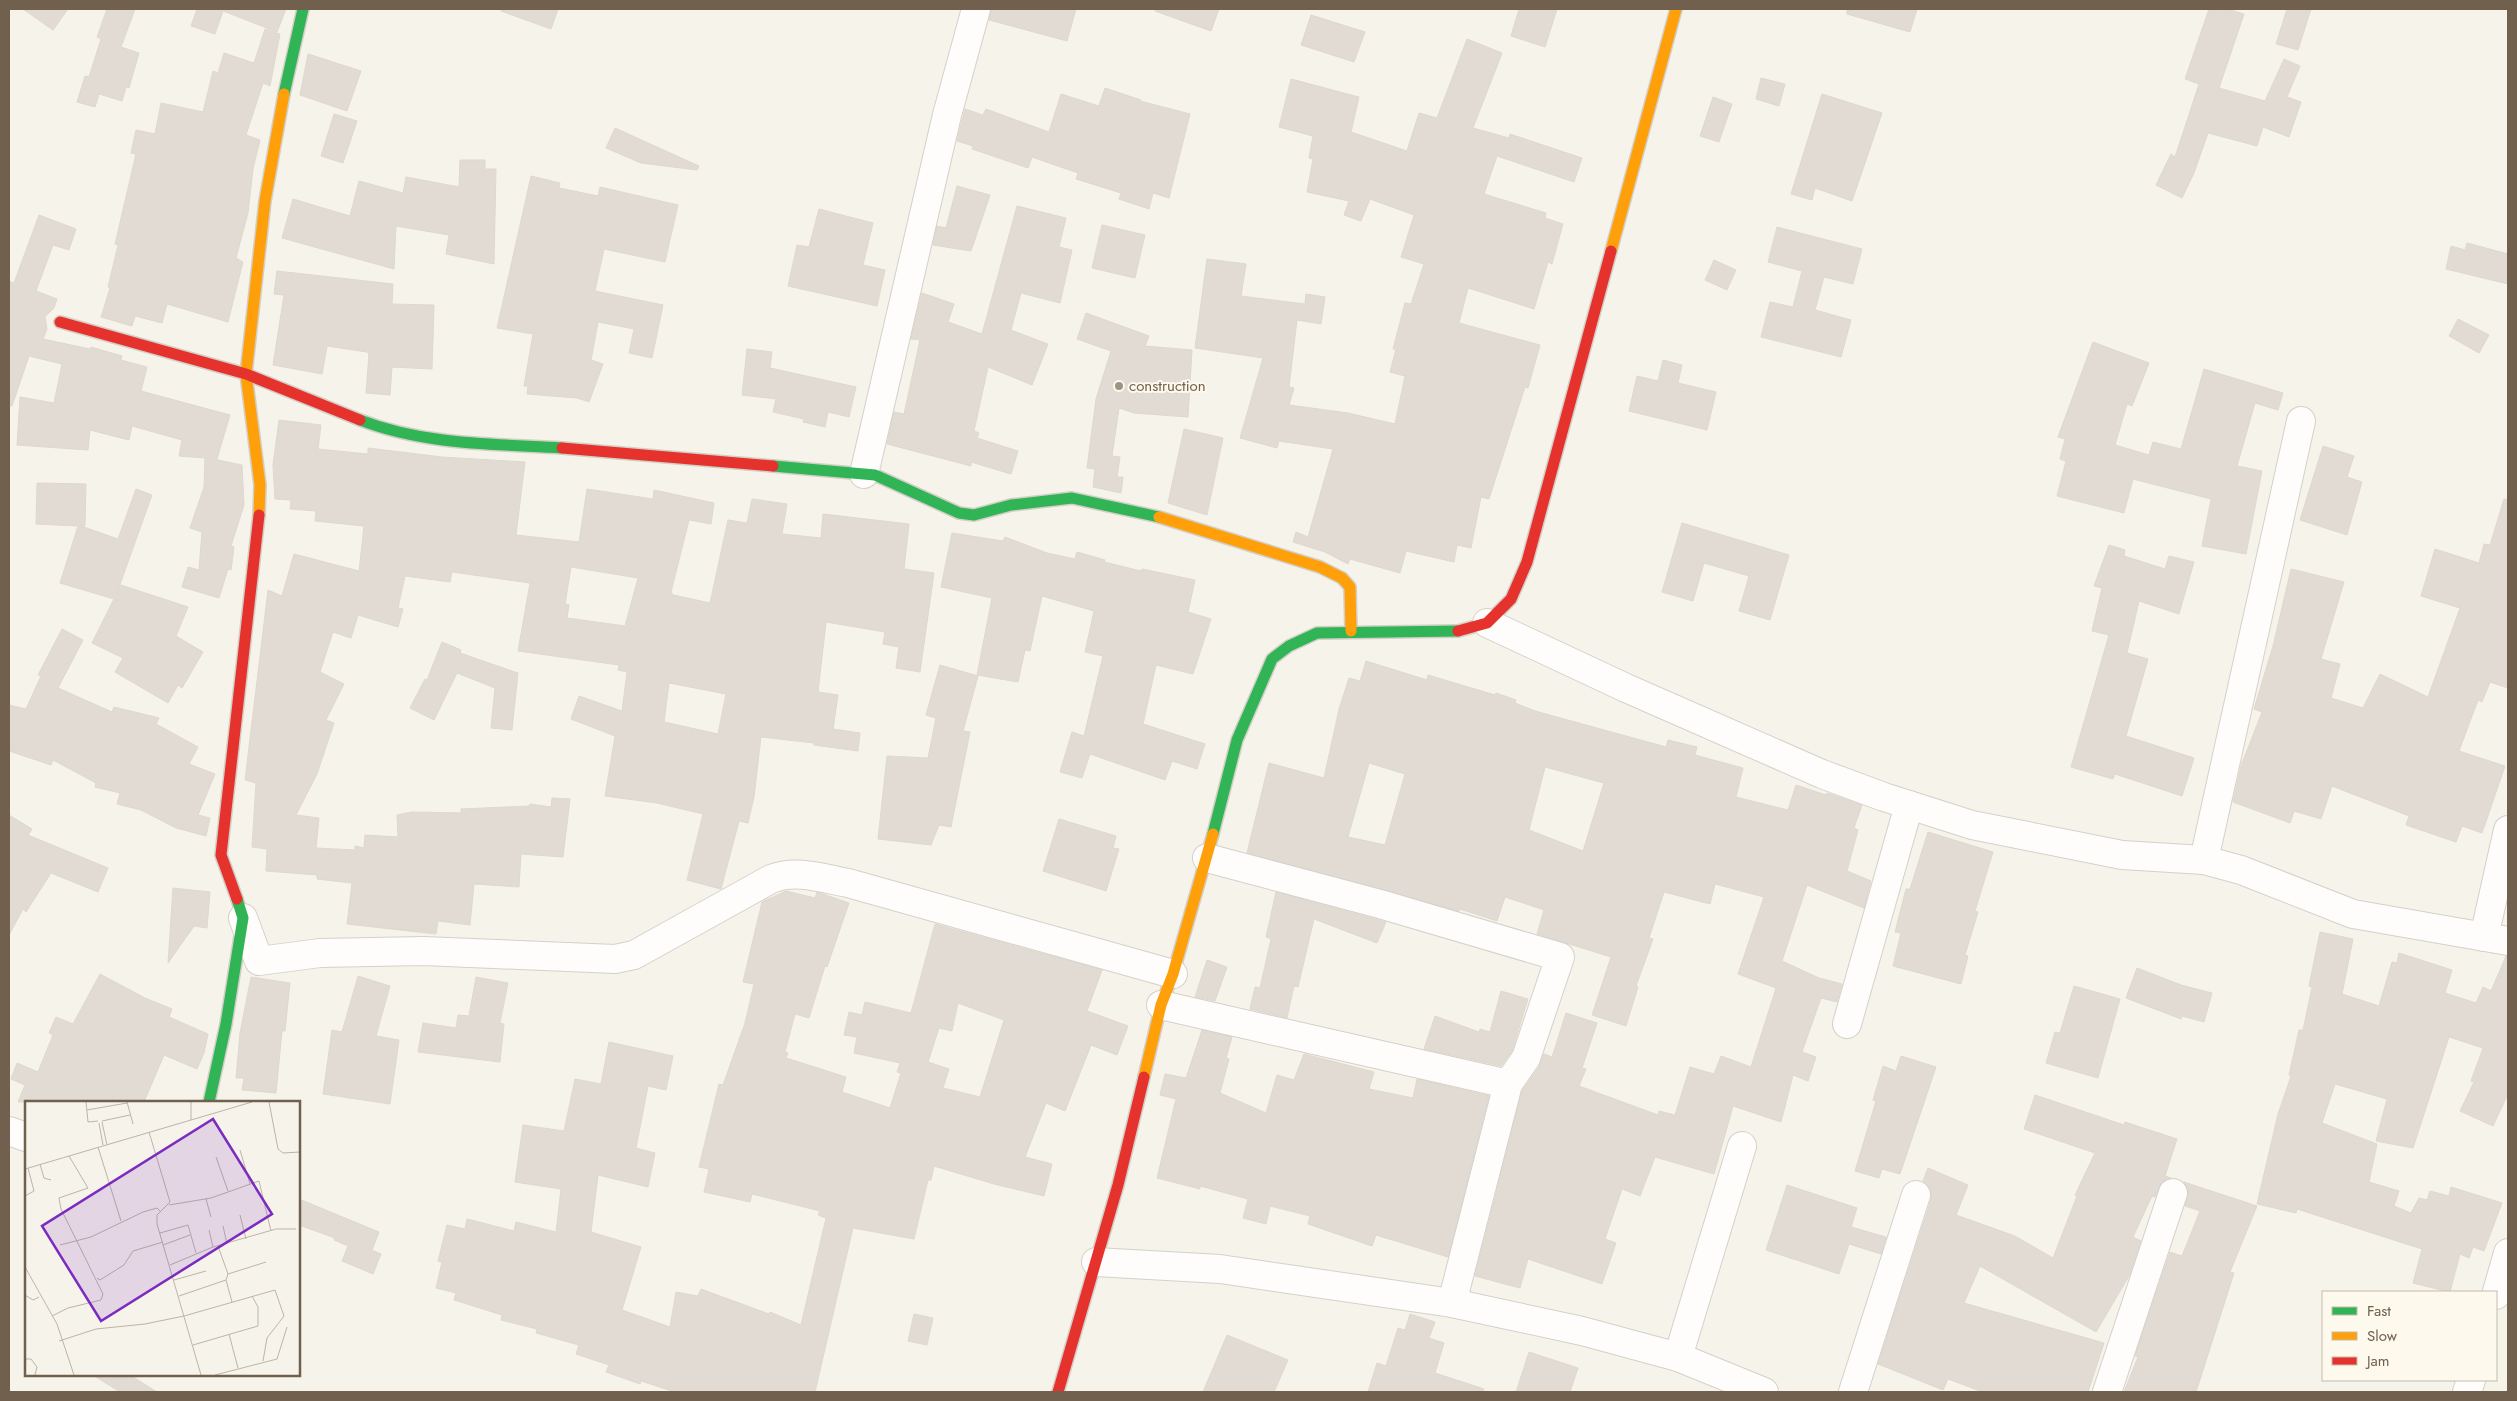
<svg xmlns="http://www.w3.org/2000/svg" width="2517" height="1401" font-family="Jost,sans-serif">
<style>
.building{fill:#e1dbd3;stroke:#ded8ce;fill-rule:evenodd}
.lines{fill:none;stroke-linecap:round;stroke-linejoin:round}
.street-casing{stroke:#d5d0c9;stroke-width:30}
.fast-casing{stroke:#d3cfc6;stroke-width:14}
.slow-casing{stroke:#d3cfc6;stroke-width:14}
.jam-casing{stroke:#d3cfc6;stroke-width:14}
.street{stroke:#fefdfc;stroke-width:28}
.fast{stroke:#30b455;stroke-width:11}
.slow{stroke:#ff9f0a;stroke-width:11}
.jam{stroke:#e5322d;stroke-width:11}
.poi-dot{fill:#a09385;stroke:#fdf9ed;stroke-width:2}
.labels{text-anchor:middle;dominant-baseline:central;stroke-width:4;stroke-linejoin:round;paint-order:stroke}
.poi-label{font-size:15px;fill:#71604e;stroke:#fdf9ed;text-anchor:start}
.inset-road{fill:none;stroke:#bdb4a7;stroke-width:1}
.view{fill:#7b2cbf;fill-opacity:0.15;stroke:#7b2cbf;stroke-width:2.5}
.inset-edge{fill:none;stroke:#71604e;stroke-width:2.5}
</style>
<rect width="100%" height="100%" fill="#f6f3eb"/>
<g class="building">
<polygon points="23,9 68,9 53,30"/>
<polygon points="107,9 135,9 121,47 139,53 129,88 126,87 122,101 99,94 95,107 77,102 85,76 89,77 101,39 97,37"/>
<polygon points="197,9 286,9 277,32 223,11 215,34 191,26"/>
<polygon points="502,9 558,9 551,29 501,11"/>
<polygon points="991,9 1076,9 1067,41 989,20"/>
<polygon points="1155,9 1219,9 1211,31 1155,11"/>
<polygon points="1519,9 1557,9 1545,47 1511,36"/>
<polygon points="1847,9 1917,9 1910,32 1847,14"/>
<polygon points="2209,9 2227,9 2244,14 2219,88 2265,101 2284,59 2300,66 2287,97 2301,102 2289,137 2263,127 2257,146 2208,133 2194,173 2182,198 2156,185 2171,154 2175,157 2199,84 2185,79"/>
<polygon points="2287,9 2311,9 2298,50 2276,44"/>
<polygon points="1311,15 1365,32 1354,62 1301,45"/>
<polygon points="265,29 280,34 270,86 263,83 246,135 260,140 253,169 248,213 236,258 243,262 228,322 167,304 162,323 135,316 132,326 101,317 110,288 108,287 118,245 115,244 136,154 131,153 136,130 155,134 161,103 203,112 213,71 218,73 224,53 254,63"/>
<polygon points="1467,39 1502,53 1473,128 1509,138 1510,134 1582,158 1574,182 1497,156 1484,194 1546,213 1545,218 1563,224 1552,264 1548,262 1534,309 1468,288 1459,323 1540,345 1528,388 1525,387 1489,499 1481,497 1471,548 1457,545 1454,562 1406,551 1400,573 1350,559 1348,564 1325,552 1293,542 1296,532 1308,537 1333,449 1279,441 1277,448 1240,438 1263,358 1195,348 1207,259 1246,264 1241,296 1305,304 1306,294 1325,297 1321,324 1297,320 1289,387 1294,388 1289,405 1348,413 1395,424 1405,376 1390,372 1396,349 1393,349 1405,303 1411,304 1424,264 1401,257 1414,215 1370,199 1361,221 1344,215 1349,201 1307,192 1313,159 1309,158 1313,136 1279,127 1291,79 1359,97 1351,132 1407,151 1419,113 1437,118"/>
<polygon points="308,54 361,71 347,111 300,95"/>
<polygon points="1761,78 1785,84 1779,106 1756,99"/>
<polygon points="1105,88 1141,100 1140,101 1190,114 1169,198 1153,193 1149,209 1119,199 1121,193 1076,179 1078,173 1032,157 1028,168 972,149 973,146 957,141 965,109 983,115 986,109 1049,132 1061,94 1099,106"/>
<polygon points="1822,94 1882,113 1852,201 1815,188 1812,200 1791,194"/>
<polygon points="1713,97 1732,104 1719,142 1700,136"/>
<polygon points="334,114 357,121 343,163 321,156"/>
<polygon points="615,128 699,166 697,170 641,163 606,148"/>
<polygon points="460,160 485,160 485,169 496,169 494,264 446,254 449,235 396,226 394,269 282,238 293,199 350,216 359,181 403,193 406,177 459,187"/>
<polygon points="531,176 560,183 559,188 598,196 600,187 678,205 665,262 604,249 595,291 663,305 652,358 629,353 634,329 598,322 591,360 603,364 589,402 577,398 527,394 528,386 524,386 533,334 497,328"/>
<polygon points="957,186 990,195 971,251 933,245 937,226 946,228"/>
<polygon points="1017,206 1066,218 1059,247 1072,250 1060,303 1021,293 1011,330 1048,344 1032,385 988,367 974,431 979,433 977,438 1018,451 1011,474 971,462 971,466 887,444 894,412 904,414 920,340 911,339 922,293 954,304 948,322 982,334"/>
<polygon points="819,209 873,223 863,265 885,270 877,306 788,286 797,245 809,247"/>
<polygon points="39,215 76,229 69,250 53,245 36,291 57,299 54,308 45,317 47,329 43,339 90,349 91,347 122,356 121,360 147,367 141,391 230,415 217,459 213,459 242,465 244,505 231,546 234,547 231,570 228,569 219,598 182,587 188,567 199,570 202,532 190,528 204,487 205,458 179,456 182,440 132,426 129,440 90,430 88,450 17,445 20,397 54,403 62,364 29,356 12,406 9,406 9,281 14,283"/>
<polygon points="1102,225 1145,235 1135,278 1092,268"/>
<polygon points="1777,227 1862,249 1853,284 1824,277 1815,310 1851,320 1841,357 1761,337 1770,302 1793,307 1802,271 1768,262"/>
<polygon points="2467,243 2508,254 2508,284 2446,269 2451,246 2465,250"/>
<polygon points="1714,260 1736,270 1727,290 1705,280"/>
<polygon points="277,271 393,284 392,304 434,305 432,369 392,367 390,395 366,393 369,354 367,352 327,346 322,374 273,365 284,295 274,294"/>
<polygon points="1086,313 1149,336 1145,346 1192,350 1188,417 1134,413 1119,408 1112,456 1120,457 1117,477 1123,477 1121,493 1093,487 1095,469 1087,468 1096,399 1111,351 1077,339"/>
<polygon points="2458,319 2489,335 2479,353 2449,336"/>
<polygon points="2093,342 2149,363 2132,406 2127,404 2115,445 2149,455 2153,442 2181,449 2204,369 2283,393 2278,410 2255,403 2237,466 2262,471 2246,554 2202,546 2211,499 2133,479 2124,513 2057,496 2066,461 2060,459 2065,439 2058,437"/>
<polygon points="747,349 772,352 770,368 856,387 849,417 828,412 825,427 803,422 804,419 773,412 776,399 742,395"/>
<polygon points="1663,360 1682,365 1678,383 1716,392 1707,430 1629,411 1637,376 1658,381"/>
<path d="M 279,420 L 321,425 L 318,449 L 368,454 L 368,448 L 442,457 L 525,462 L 516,535 L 579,542 L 587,489 L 653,499 L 654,490 L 714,503 L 711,524 L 689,520 L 671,592 L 673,595 L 710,603 L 728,520 L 747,523 L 752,499 L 787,504 L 782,534 L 821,538 L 823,514 L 909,524 L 904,569 L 934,573 L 920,672 L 896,668 L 899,647 L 883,644 L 885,632 L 826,622 L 818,692 L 838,695 L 833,729 L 860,733 L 858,751 L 814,745 L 814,743 L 761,737 L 754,797 L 748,823 L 739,821 L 721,889 L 687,880 L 703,814 L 657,803 L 605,796 L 615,736 L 571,719 L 579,696 L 622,711 L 627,672 L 618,670 L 619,665 L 518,651 L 530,583 L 452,572 L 450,582 L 405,576 L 398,608 L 403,609 L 398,627 L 358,615 L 351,638 L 333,632 L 320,672 L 344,684 L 326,720 L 334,723 L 317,774 L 296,815 L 319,818 L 316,848 L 355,850 L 355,846 L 364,848 L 365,835 L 398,837 L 397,815 L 412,812 L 461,813 L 461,809 L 529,806 L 530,804 L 551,807 L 552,798 L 570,799 L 563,857 L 521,854 L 519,887 L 474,884 L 470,925 L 438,921 L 436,934 L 347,924 L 352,883 L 317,879 L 317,875 L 266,871 L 267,849 L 252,847 L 256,783 L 245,780 L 268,590 L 282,596 L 294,554 L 359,571 L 364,526 L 315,521 L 316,511 L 290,509 L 291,500 L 275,499 L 273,465 ZM 571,567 L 638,578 L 625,626 L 567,618 L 569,605 L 565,604 ZM 669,683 L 726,694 L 718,734 L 664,722 Z"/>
<polygon points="1184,429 1223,438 1207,515 1168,503"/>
<polygon points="2323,446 2354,456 2347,477 2362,482 2347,535 2300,520"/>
<polygon points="37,483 86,484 85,526 81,526 118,539 136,489 152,495 118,590 121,585 188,607 176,636 203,652 182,688 178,685 168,703 115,672 123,658 92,643 114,599 60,583 78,526 36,524"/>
<polygon points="2504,499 2508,500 2508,688 2490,682 2482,702 2478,700 2459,751 2505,766 2482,833 2462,826 2456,842 2406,825 2409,816 2332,786 2321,819 2294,811 2290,823 2233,802 2241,766 2262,712 2254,709 2273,646 2291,569 2344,582 2321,659 2340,664 2331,698 2363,708 2380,674 2428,697 2460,608 2421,596 2435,549 2479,563 2484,544 2490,545"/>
<polygon points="1682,523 1789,555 1770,620 1739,611 1749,576 1704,563 1693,601 1662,592"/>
<polygon points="952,533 1003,541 1005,537 1047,553 1075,559 1077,552 1105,560 1104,562 1141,571 1142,569 1195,580 1188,612 1211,619 1193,674 1156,665 1143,724 1205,744 1197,769 1172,761 1165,780 1090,754 1082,778 1060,772 1072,732 1084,736 1103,656 1085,652 1094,611 1042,596 1030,651 1025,650 1018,682 977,675 992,598 941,587"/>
<polygon points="2109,545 2125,550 2124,556 2165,569 2169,556 2194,562 2179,614 2139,601 2127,653 2148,659 2126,736 2194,758 2182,796 2115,774 2113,779 2071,767 2109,635 2092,631 2102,588 2094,586"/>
<polygon points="62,629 83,640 58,688 112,712 114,707 159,718 156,724 198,747 189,764 215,774 198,815 210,818 206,836 176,828 141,810 117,804 120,793 95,787 96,783 53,760 51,765 9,751 9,705 26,709 41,676 38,675"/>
<polygon points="442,642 461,650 460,653 518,673 512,730 491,728 495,688 457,673 434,720 410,708 425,679 427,680"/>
<path d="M 1366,661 L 1427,680 L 1428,675 L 1495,695 L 1496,693 L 1516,700 L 1515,703 L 1535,711 L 1666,747 L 1668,740 L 1697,747 L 1695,755 L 1743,768 L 1736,797 L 1788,810 L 1796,785 L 1826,795 L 1827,793 L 1862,805 L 1854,828 L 1858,830 L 1847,871 L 1871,881 L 1864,908 L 1807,885 L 1782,961 L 1819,978 L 1842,984 L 1837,1002 L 1821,998 L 1802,1052 L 1816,1057 L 1808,1081 L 1793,1075 L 1781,1122 L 1733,1106 L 1714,1174 L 1655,1157 L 1640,1196 L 1622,1189 L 1605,1239 L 1616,1243 L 1602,1284 L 1528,1259 L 1520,1288 L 1475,1276 L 1522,1091 L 1539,1067 L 1544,1054 L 1552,1057 L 1566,1013 L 1597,1023 L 1582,1068 L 1586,1069 L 1579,1086 L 1658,1115 L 1659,1111 L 1675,1115 L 1690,1067 L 1714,1074 L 1721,1056 L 1751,1067 L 1776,988 L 1738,974 L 1764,897 L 1715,884 L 1710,904 L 1664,892 L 1649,938 L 1653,939 L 1636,986 L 1638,987 L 1626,1026 L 1592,1015 L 1611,957 L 1537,934 L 1544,910 L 1505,897 L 1497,921 L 1460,909 L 1459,911 L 1247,853 L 1269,763 L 1324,778 L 1339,709 L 1349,678 L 1360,681 ZM 1369,763 L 1405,774 L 1385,845 L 1348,837 ZM 1545,767 L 1604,783 L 1583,851 L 1529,830 Z"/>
<polygon points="940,665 978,676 963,731 970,732 951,827 939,825 931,845 878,839 887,756 928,758 936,718 926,715"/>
<polygon points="9,815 32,829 28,835 108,868 98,892 51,873 26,912 23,909 9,935"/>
<polygon points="1059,819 1116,836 1113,848 1119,849 1106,891 1043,871"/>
<polygon points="1928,832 1993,852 1975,911 1978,912 1965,955 1968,956 1961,984 1893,966 1901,933 1895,932 1906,889 1910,889"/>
<polygon points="173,888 210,892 207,928 194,926 168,963"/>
<path d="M 786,891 L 815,898 L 817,892 L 849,903 L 827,967 L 825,966 L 809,1018 L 795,1014 L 785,1052 L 788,1053 L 786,1058 L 846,1077 L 842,1092 L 890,1108 L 901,1073 L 897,1072 L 900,1063 L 854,1053 L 857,1037 L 844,1035 L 849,1012 L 862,1015 L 865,1002 L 911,1013 L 935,924 L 1102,970 L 1087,1011 L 1128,1026 L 1117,1055 L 1091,1045 L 1065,1111 L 1046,1103 L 1025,1157 L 1052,1164 L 1044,1196 L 994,1184 L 934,1166 L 931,1180 L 928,1180 L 914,1239 L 853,1228 L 815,1392 L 675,1392 L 641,1381 L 640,1384 L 606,1372 L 609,1365 L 576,1354 L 579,1345 L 536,1333 L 537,1329 L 501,1320 L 502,1315 L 454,1300 L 456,1293 L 436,1288 L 442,1262 L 438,1261 L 447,1225 L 465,1229 L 467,1219 L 514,1231 L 516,1222 L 556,1232 L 561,1189 L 515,1182 L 523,1125 L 564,1131 L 575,1079 L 601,1084 L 609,1042 L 673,1056 L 666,1090 L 648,1086 L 636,1148 L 655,1153 L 648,1187 L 598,1175 L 591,1232 L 641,1247 L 622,1310 L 670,1327 L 676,1292 L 698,1296 L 701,1289 L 769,1314 L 770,1312 L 801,1325 L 826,1218 L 818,1215 L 820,1211 L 752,1194 L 750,1202 L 704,1192 L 709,1169 L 699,1167 L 719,1084 L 723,1085 L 745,1023 L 754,984 L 743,982 L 762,902 ZM 958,1003 L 1004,1020 L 980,1097 L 943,1088 L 949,1069 L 928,1062 L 939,1028 L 952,1031 Z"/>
<polygon points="1276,892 1386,922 1377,943 1314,919 1298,987 1294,986 1287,1018 1250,1009 1255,987 1260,988 1271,939 1266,937"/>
<polygon points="2320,932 2353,939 2342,994 2379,1006 2392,962 2397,963 2399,953 2452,970 2445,993 2476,1003 2483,987 2491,991 2506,956 2508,956 2508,1094 2493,1126 2460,1111 2474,1082 2471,1081 2483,1048 2449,1037 2413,1148 2376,1141 2387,1099 2335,1084 2322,1123 2377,1144 2369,1182 2399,1191 2394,1206 2411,1213 2419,1198 2427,1200 2430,1191 2449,1196 2451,1187 2502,1203 2484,1251 2473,1247 2469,1258 2460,1254 2450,1292 2413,1283 2422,1249 2297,1209 2296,1213 2257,1204 2278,1114 2291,1076 2289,1075 2299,1030 2303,1030 2312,987 2309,986"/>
<polygon points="1207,960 1227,967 1215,1001 1195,997"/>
<polygon points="2137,968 2181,985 2212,993 2204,1022 2182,1016 2181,1019 2126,998"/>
<polygon points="100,974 145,998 172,1009 169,1017 208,1034 204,1053 197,1069 164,1055 144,1102 18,1102 25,1085 11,1079 17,1063 38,1072 53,1035 49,1033 56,1017 73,1024"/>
<polygon points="358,976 390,986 376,1036 399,1040 390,1104 323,1094 332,1030 342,1032"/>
<polygon points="251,977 290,983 285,1031 282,1031 276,1093 242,1090 244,1078 236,1078 240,1033"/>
<polygon points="476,977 508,983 500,1023 504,1024 500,1062 418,1052 423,1023 456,1028 458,1015 469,1016"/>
<polygon points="2074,986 2120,999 2098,1078 2046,1063 2055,1032 2060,1033"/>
<polygon points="1501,991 1528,999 1512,1051 1501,1066 1424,1049 1435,1016 1479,1032 1480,1029 1490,1032"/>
<polygon points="1202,1030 1232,1037 1226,1058 1229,1059 1220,1093 1266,1113 1277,1075 1294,1080 1304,1054 1374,1072 1369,1089 1413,1098 1417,1079 1489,1096 1448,1257 1376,1235 1372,1246 1308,1224 1310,1216 1270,1206 1266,1224 1243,1218 1248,1199 1200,1186 1200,1189 1157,1178 1176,1099 1160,1095 1165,1074 1186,1078"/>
<polygon points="1901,1056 1936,1067 1900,1174 1882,1169 1879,1178 1855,1171 1876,1101 1873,1100 1883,1066 1896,1071"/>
<polygon points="2035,1095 2124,1125 2125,1122 2177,1139 2165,1176 2171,1178 2162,1182 2155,1197 2152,1196 2133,1237 2141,1241 2129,1276 2096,1332 1980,1266 1964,1303 2104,1343 2088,1392 1983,1392 1948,1379 1943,1390 1878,1364 1931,1200 1931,1191 1923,1181 1928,1168 1968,1185 1956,1215 2015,1236 2053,1258 2077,1196 2075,1195 2095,1153 2024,1129"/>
<polygon points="2184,1182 2257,1206 2230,1272 2234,1273 2196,1392 2124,1392 2138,1357 2135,1356 2170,1252 2182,1256 2200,1211 2185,1206 2188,1190"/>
<polygon points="1787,1185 1857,1208 1851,1227 1886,1237 1881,1254 1849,1244 1839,1274 1766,1250"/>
<polygon points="299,1199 379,1232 372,1250 381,1254 373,1274 342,1261 348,1246 334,1240 335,1238 299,1225"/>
<polygon points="914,1314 933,1318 927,1345 908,1341"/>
<polygon points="1410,1314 1435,1322 1429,1338 1444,1343 1435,1373 1484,1389 1483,1392 1368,1392 1377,1363 1386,1366 1398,1328 1405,1330"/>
<polygon points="1227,1335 1288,1360 1274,1392 1203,1392"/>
<polygon points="1529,1352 1578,1368 1570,1392 1516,1392"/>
<polygon points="93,1375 130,1375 157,1392 120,1392"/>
</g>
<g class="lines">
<g class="street-casing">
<g id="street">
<polyline points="864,474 947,115 976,9"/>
<polyline points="1487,623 1626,688 1822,774 1884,797 1972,825 2122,855 2204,860 2241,870 2353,914 2508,941"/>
<polyline points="1207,858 1380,904 1560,957 1526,1058 1508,1084 1452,1303"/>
<polyline points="2204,860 2301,421"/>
<path d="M 243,918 L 259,961 L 320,953 L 423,951 L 615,959 L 634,955 L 771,879 C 795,869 822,878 848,883 L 1173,974"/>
<polyline points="2484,937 2508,830"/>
<polyline points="1161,1005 1508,1084"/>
<polyline points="1847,1024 1909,805"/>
<polyline points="9,1131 26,1137"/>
<polyline points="1096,1262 1220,1269 1452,1303 1582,1331 1678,1357 1764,1392"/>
<polyline points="2496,1295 2508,1253"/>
<polyline points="1678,1357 1742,1146"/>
<polyline points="1853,1392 1916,1195"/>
<polyline points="2107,1392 2173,1193"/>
<polyline points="2467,1392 2471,1380"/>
</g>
</g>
<g class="fast-casing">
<g id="fast">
<polyline points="284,94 303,9"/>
<path d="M 360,420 C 424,445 495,444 562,448"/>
<polyline points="773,466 875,475 959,513 974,515 1011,505 1072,498 1159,517"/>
<polyline points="1213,834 1237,740 1272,659 1289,646 1317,633 1458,631"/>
<polyline points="209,1102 226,1024 243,918 237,899"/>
</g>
</g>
<g class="slow-casing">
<g id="slow">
<polyline points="1611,251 1676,9"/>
<polyline points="259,515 260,485 246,374 265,201 284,94"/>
<polyline points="1159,517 1320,567 1342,578 1350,587 1351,631"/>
<polyline points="1144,1077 1161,1005 1173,974 1213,834"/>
</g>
</g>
<g class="jam-casing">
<g id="jam">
<polyline points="60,322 246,374 360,420"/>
<polyline points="562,448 773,466"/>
<polyline points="1458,631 1487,623 1511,599 1527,562 1611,251"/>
<polyline points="237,899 221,855 259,515"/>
<polyline points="1058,1392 1118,1185 1144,1077"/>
</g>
</g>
<use href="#street" class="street"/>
<use href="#fast" class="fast"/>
<use href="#slow" class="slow"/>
<use href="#jam" class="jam"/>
</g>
<circle class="poi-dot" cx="1119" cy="386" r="5"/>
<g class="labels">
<g class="poi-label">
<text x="1129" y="386">construction</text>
</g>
</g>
<g transform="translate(25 1101)">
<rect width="275" height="275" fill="#f6f3eb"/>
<path class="inset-road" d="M 61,1 L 63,21 L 73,20M 102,1 L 108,23M 244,1 L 253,48 L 258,52 L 275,51M 62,9 L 102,2M 166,19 L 166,1M 77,20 L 105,14M 77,21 L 82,44M 74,22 L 78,44M 124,31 L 145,101 L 132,114 L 132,123 L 176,274M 73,46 L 96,120M 215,49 L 225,83M 191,56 L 203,90M 15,63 L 19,77 L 26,79M 0,68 L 227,1M 0,95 L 9,90 L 3,67M 181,98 L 186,116M 144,104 L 186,97 L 234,80 L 246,130M 215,114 L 221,138M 198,125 L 202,143M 184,129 L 188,146M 135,132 L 163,124 L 171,152M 35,144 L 66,136 L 118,111 L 132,107 L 135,110M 138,144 L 165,134M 145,164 L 188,146 L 251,128 L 271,128M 0,166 L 32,223 L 49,274M 203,173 L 241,161M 72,177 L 75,179 L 99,164 L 108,150 L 138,141M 149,179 L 181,170M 201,179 L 207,201M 0,194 L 8,199 L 14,196M 154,195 L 201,179 L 203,173 L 193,145M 27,215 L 43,207 L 76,199 L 78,193 L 36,108 L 34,97 L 63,87 L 44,55M 204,233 L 213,267M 34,240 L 71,228 L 120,223 L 159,215 L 250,189 L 259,215 L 242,237 L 238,260M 168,244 L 233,225 L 233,206 L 227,195M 0,258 L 6,258 L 12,266 L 10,274M 190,274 L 252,258 L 262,226"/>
<path class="view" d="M 188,18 L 247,113 L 76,220 L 17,125 Z"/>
<rect width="275" height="275" class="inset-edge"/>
</g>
<rect width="2517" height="1401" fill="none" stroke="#71604e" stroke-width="20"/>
<rect x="2322" y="1291" width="175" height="90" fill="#fdf9ed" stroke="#c5bcad"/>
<rect x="2332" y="1307" width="25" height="8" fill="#30b455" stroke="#c5bcad"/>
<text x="2367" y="1316" font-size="15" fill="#71604e">Fast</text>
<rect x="2332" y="1332" width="25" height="8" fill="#ff9f0a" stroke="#c5bcad"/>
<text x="2367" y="1341" font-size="15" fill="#71604e">Slow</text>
<rect x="2332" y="1357" width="25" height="8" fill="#e5322d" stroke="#c5bcad"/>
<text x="2367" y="1366" font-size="15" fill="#71604e">Jam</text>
</svg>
